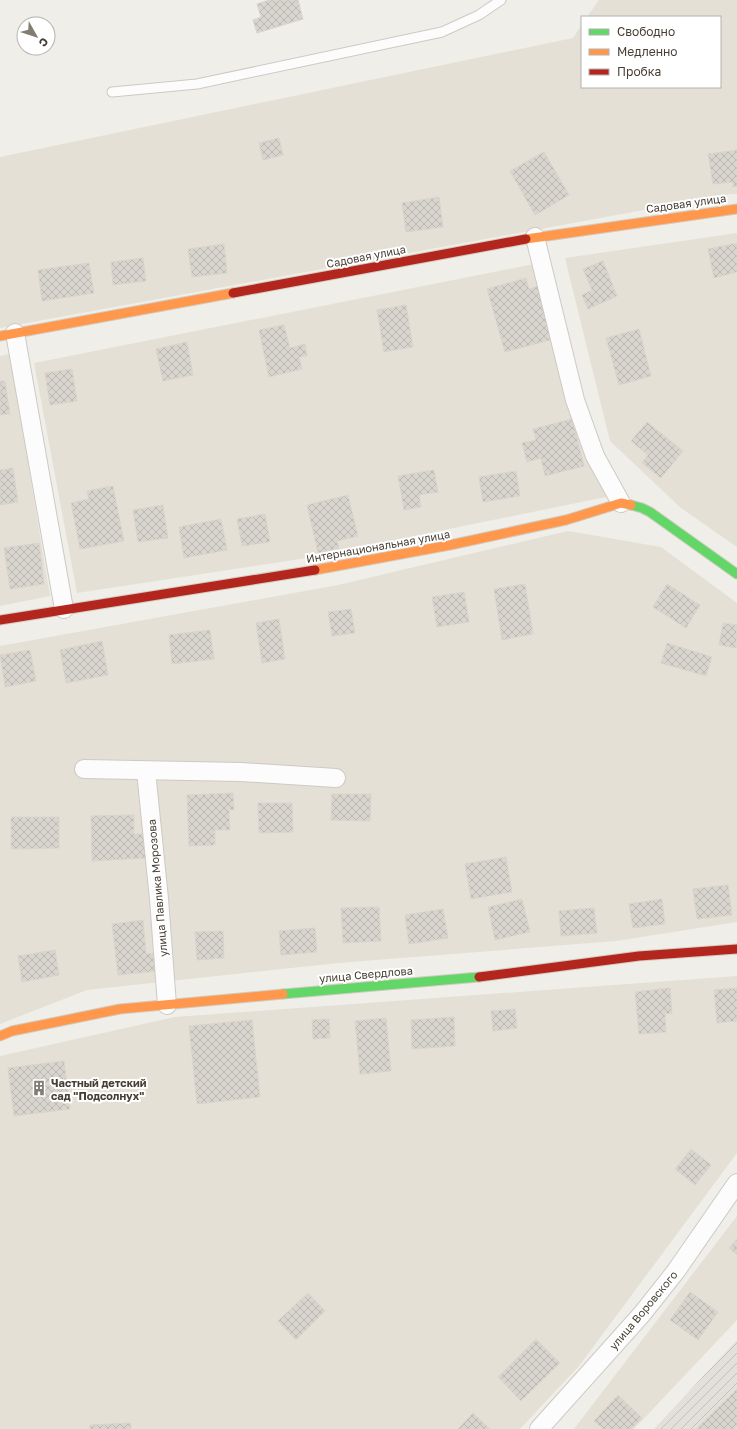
<svg xmlns="http://www.w3.org/2000/svg" width="737" height="1429" font-family="'Golos Text',sans-serif">
<style>
.residential{fill:#e5e0d5}
.industrial{fill:url(#industrial-furrows)}
.building{fill:url(#building-cross-hatch);stroke:#d9d5ce}
.lines{fill:none;stroke-linecap:round;stroke-linejoin:round}
.lane-casing{stroke:#cdcac4;stroke-width:11}
.street-casing{stroke:#cdcac4;stroke-width:20}
.fast-casing{stroke:#d2ccc0;stroke-width:11}
.slow-casing{stroke:#d2ccc0;stroke-width:11}
.jam-casing{stroke:#d2ccc0;stroke-width:11}
.lane{stroke:#fdfcfc;stroke-width:9}
.street{stroke:#fdfcfc;stroke-width:18}
.fast{stroke:#63d668;stroke-width:9}
.slow{stroke:#ff974d;stroke-width:9}
.jam{stroke:#b3261e;stroke-width:9}
.labels{text-anchor:middle;dominant-baseline:central;stroke-width:4;stroke-linejoin:round;paint-order:stroke}
.street-label{font-size:11px;fill:#473f34;stroke:#fff}
.poi-label{font-size:11px;font-weight:bold;fill:#473f34;stroke:#fff;text-anchor:start}
</style>
<defs>
<pattern id="industrial-furrows" width="10" height="10" patternUnits="userSpaceOnUse"><rect width="10" height="10" fill="#e3dfd9"/><path d="M-1 1l2-2M0 10L10 0M9 11l2-2" fill="none" stroke="#c4c0bb"/></pattern>
<pattern id="building-cross-hatch" width="8" height="8" patternUnits="userSpaceOnUse"><rect width="8" height="8" fill="#d8d5cf"/><path d="M0 0l8 8M0 8l8-8" fill="none" stroke="#bbb8b2"/></pattern>
</defs>
<rect width="100%" height="100%" fill="#f0eee8"/>
<g class="residential">
<polygon points="599,0 737,0 737,194 731,194 0,328 0,157 573,38 582,24 582,87 720,87 720,17 587,17"/>
<polygon points="737,233 737,547 681,508 610,441 565,258"/>
<polygon points="539,263 566,382 606,497 307,558 77,593 34,363"/>
<polygon points="10,354 50,596 0,606 0,356"/>
<polygon points="568,531 661,547 737,603 737,922 616,941 338,963 87,990 0,1024 0,646 338,585"/>
<polygon points="737,976 737,1153 579,1366 520,1429 0,1429 0,1056 175,1017"/>
<polygon points="737,1216 737,1320 634,1429 574,1429"/>
</g>
<polygon class="industrial" points="737,1340 737,1429 654,1429"/>
<g class="building">
<polygon points="269,0 298,0 303,19 257,33 253,20 261,17 257,4"/>
<polygon points="279,138 283,155 263,160 259,143"/>
<polygon points="737,150 737,186 733,187 733,182 713,184 708,154"/>
<polygon points="544,152 569,195 535,215 510,171"/>
<polygon points="439,197 443,227 406,232 402,203"/>
<polygon points="737,243 737,272 714,278 708,249"/>
<polygon points="224,244 227,273 192,277 188,249"/>
<polygon points="143,258 146,281 113,285 111,262"/>
<polygon points="603,261 617,296 588,309 582,295 592,290 583,269"/>
<polygon points="89,263 94,293 42,301 38,270"/>
<polygon points="526,278 529,289 539,286 554,339 505,352 487,289"/>
<polygon points="406,305 413,347 384,352 377,310"/>
<polygon points="284,325 290,348 305,344 307,356 299,357 302,369 269,377 259,330"/>
<polygon points="639,329 651,376 619,385 606,338"/>
<polygon points="187,342 193,375 163,381 156,349"/>
<polygon points="72,369 77,401 50,405 45,373"/>
<polygon points="0,381 5,381 10,414 0,415"/>
<polygon points="572,419 584,466 545,476 541,458 527,462 522,443 536,440 533,429"/>
<polygon points="647,422 683,451 661,478 642,463 648,455 631,441"/>
<polygon points="13,468 18,502 0,505 0,470"/>
<polygon points="434,470 438,492 419,495 421,507 404,510 398,476"/>
<polygon points="516,471 520,496 483,502 479,477"/>
<polygon points="113,486 124,541 80,549 71,503 89,499 87,491"/>
<polygon points="348,495 358,536 337,541 339,548 318,553 307,505"/>
<polygon points="163,505 168,538 138,542 133,510"/>
<polygon points="265,514 270,542 242,546 237,519"/>
<polygon points="221,519 227,550 184,558 179,527"/>
<polygon points="39,543 44,584 10,589 4,548"/>
<polygon points="525,584 533,634 502,640 494,589"/>
<polygon points="667,584 700,605 686,628 653,607"/>
<polygon points="464,592 469,622 437,627 432,597"/>
<polygon points="351,609 355,633 332,636 328,612"/>
<polygon points="279,619 285,659 262,663 256,623"/>
<polygon points="723,623 737,625 736,648 719,645"/>
<polygon points="210,630 214,659 172,664 169,635"/>
<polygon points="102,641 108,675 66,683 60,650"/>
<polygon points="667,643 712,657 706,676 661,663"/>
<polygon points="30,650 36,681 5,687 0,655"/>
<polygon points="233,793 234,810 229,810 230,830 215,830 215,845 189,846 187,795"/>
<polygon points="332,794 371,794 370,821 331,820"/>
<polygon points="258,803 292,803 293,832 259,833"/>
<polygon points="134,815 134,834 145,834 146,858 92,861 91,816"/>
<polygon points="11,817 59,817 59,848 11,849"/>
<polygon points="506,857 512,892 471,899 465,864"/>
<polygon points="728,885 732,915 697,919 693,889"/>
<polygon points="522,899 530,932 495,940 488,907"/>
<polygon points="662,899 665,924 633,928 629,904"/>
<polygon points="379,907 381,941 343,943 341,908"/>
<polygon points="594,908 597,933 561,936 559,911"/>
<polygon points="443,909 448,938 409,944 405,915"/>
<polygon points="143,920 146,954 156,953 158,971 118,975 112,924"/>
<polygon points="315,928 317,952 281,955 279,931"/>
<polygon points="223,931 224,958 197,960 195,932"/>
<polygon points="55,950 59,975 22,982 18,956"/>
<polygon points="670,988 672,1013 665,1014 666,1032 639,1034 635,992"/>
<polygon points="737,988 737,1021 717,1023 714,990"/>
<polygon points="515,1009 517,1028 493,1031 491,1011"/>
<polygon points="454,1017 455,1046 412,1049 411,1020"/>
<polygon points="386,1018 391,1071 360,1074 355,1021"/>
<polygon points="329,1019 330,1038 313,1039 312,1020"/>
<polygon points="252,1020 260,1097 197,1104 189,1026"/>
<polygon points="64,1061 70,1109 14,1116 8,1068"/>
<polygon points="691,1149 711,1165 695,1185 675,1169"/>
<polygon points="737,1239 737,1255 729,1248"/>
<polygon points="690,1292 718,1312 698,1340 670,1320"/>
<polygon points="308,1293 325,1311 296,1340 278,1321"/>
<polygon points="536,1339 560,1363 521,1401 498,1377"/>
<polygon points="737,1389 737,1426 734,1429 696,1429"/>
<polygon points="618,1395 642,1418 631,1429 603,1429 594,1421"/>
<polygon points="473,1413 490,1429 458,1429"/>
<polygon points="131,1423 131,1429 90,1429 90,1425"/>
</g>
<g class="lines">
<g class="lane-casing">
<polyline id="lane" points="112,92 197,84 442,32 479,15 501,0"/>
</g>
<g class="street-casing">
<g id="street">
<polyline points="535,237 575,400 595,456 621,503"/>
<polyline points="15,333 64,609"/>
<polyline points="84,769 241,772 336,778"/>
<polyline points="146,771 159,899 167,1005"/>
<polyline points="539,1429 642,1314 676,1271 737,1183"/>
</g>
</g>
<g class="fast-casing">
<g id="fast">
<polyline points="631,505 642,508 650,512 737,574"/>
<polyline points="283,994 479,977"/>
</g>
</g>
<g class="slow-casing">
<g id="slow">
<polyline points="526,239 737,209"/>
<polyline points="0,336 233,293"/>
<polyline points="315,570 450,545 566,520 621,503 631,505"/>
<polyline points="0,1036 12,1031 120,1009 283,994"/>
</g>
</g>
<g class="jam-casing">
<g id="jam">
<polyline points="233,293 526,239"/>
<polyline points="0,620 315,570"/>
<polyline points="479,977 639,956 737,949"/>
</g>
</g>
<use href="#lane" class="lane"/>
<use href="#street" class="street"/>
<use href="#fast" class="fast"/>
<use href="#slow" class="slow"/>
<use href="#jam" class="jam"/>
</g>
<defs>
<g id="building-bare" transform="scale(1.2)"><path d="M-4-6H4V6H1V3H-1V6H-4ZM-2.5-4.3h1.7v1.8h-1.7ZM.8-4.3h1.7v1.8H.8ZM-2.5-1h1.7V.8h-1.7ZM.8-1h1.7V.8H.8Z" fill="#827c73" stroke="#fff" stroke-width="2.5" paint-order="stroke"/></g>
</defs>
<g fill-rule="evenodd">
<use href="#building-bare" x="39" y="1088"/>
</g>
<g class="labels">
<g class="street-label">
<text transform="translate(686 203) rotate(-8)">Садовая улица</text>
<text transform="translate(366 256) rotate(-11)">Садовая улица</text>
<text transform="translate(378 546) rotate(-10)">Интернациональная улица</text>
<text transform="translate(157 888) rotate(-95)">улица Павлика Морозова</text>
<text transform="translate(366 974) rotate(-5)">улица Свердлова</text>
<text transform="translate(643 1310) rotate(-50)">улица Воровского</text>
</g>
<g class="poi-label">
<text x="51" y="1082">Частный детский<tspan x="51" dy="13">сад "Подсолнух"</tspan></text>
</g>
</g>
<rect x="581" y="16" width="140" height="72" fill="#ffffff" stroke="#b5b2ae"/>
<rect x="589" y="29" width="20" height="6" fill="#63d668" stroke="#b5b2ae"/>
<text x="617" y="36" font-size="12" fill="#473f34">Свободно</text>
<rect x="589" y="49" width="20" height="6" fill="#ff974d" stroke="#b5b2ae"/>
<text x="617" y="56" font-size="12" fill="#473f34">Медленно</text>
<rect x="589" y="69" width="20" height="6" fill="#b3261e" stroke="#b5b2ae"/>
<text x="617" y="76" font-size="12" fill="#473f34">Пробка</text>
<g transform="translate(36 36) rotate(129)"><circle r="19" fill="#ffffff" stroke="#b5b2ae"/>
<path d="M0-3L7 15L0 10L-7 15Z" fill="#827c73"/>
<text y="-6" font-size="11" font-weight="bold" text-anchor="middle" fill="#473f34">С</text>
</g>
</svg>
